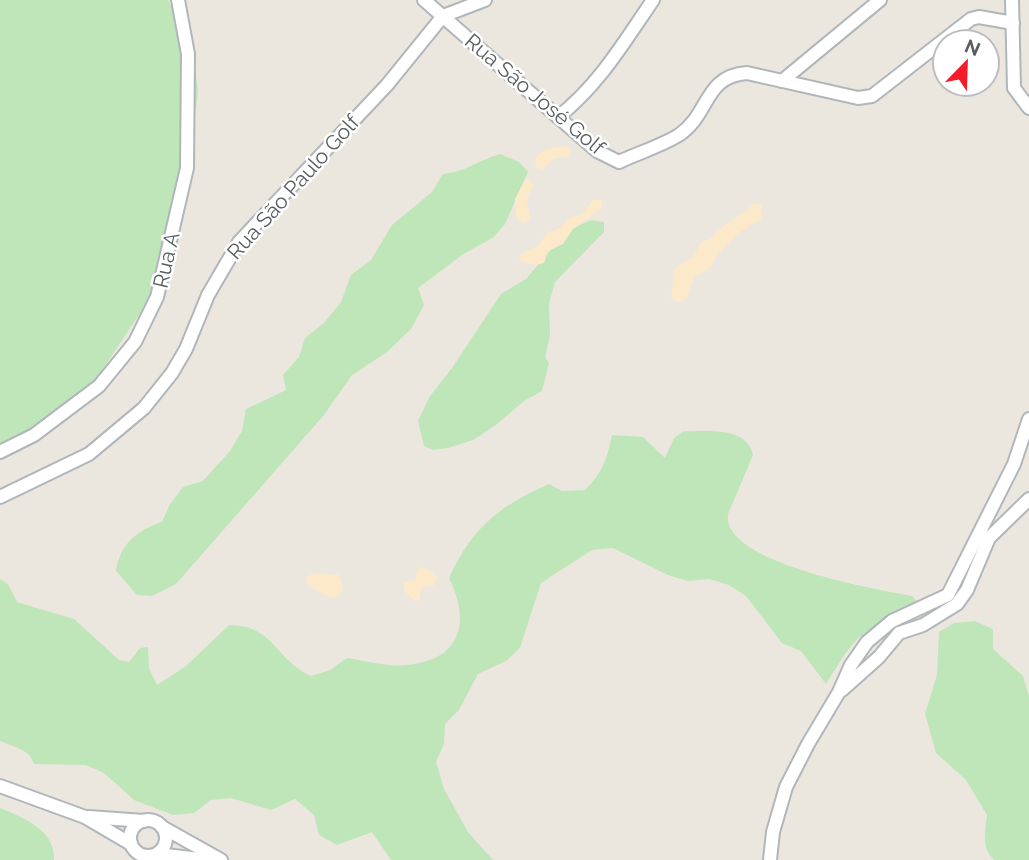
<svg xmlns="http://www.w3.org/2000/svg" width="1029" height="860" font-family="Raleway,sans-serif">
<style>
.green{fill:#bee6b8}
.sand{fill:#fce9c9}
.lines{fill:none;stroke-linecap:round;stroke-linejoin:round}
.street-casing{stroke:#b1b6bb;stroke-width:16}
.street{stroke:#fff;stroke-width:12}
.labels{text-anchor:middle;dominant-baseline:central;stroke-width:5;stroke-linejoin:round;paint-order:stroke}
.street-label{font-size:21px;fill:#575d61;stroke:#fff}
</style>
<rect width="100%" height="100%" fill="#ece7de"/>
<g class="green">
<polygon points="0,0 168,0 192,48 198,91 183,214 149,300 88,391 0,452"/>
<path d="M 500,154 L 519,162 L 528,172 L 505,224 L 494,237 L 462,255 L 418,288 L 424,305 L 411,329 L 386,353 L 352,375 L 324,415 L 176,584 L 152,596 L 137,595 L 116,571 C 120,544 137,530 162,522 L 170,504 L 183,487 L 203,481 L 230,451 L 242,431 L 246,409 L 286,390 L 283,375 L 299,357 L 305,338 L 324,323 L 341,302 L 351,275 L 371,260 L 392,225 L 432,192 L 443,174 C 465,172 479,160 500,154 Z"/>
<polygon points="591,220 604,222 604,232 555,282 549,304 550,336 545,357 549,363 542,391 524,401 496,425 473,440 448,448 433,450 424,446 418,421 430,396 452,368 501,294 526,279 567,231"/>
<path d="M 684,431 C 708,432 747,426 753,455 L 728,514 C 721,563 876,589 912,596 L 921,606 C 907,620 887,619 871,629 C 850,641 839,664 826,684 L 801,651 L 782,643 L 746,596 L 729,585 L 709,579 L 688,581 L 668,575 L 613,548 L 592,550 L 541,583 L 520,648 L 506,661 L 478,674 L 459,710 L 445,724 L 444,744 L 436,762 L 444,789 L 468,832 L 493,860 L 391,860 L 372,832 L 337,845 L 319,835 L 314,815 L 295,799 L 271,810 L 231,798 L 211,800 L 194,813 L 173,815 L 134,800 L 104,773 L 86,765 L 34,764 C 30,749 13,747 0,741 L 0,579 L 8,584 L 17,602 L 74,619 L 119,660 L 129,662 L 140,648 L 148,647 L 149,668 L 157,685 L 186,666 L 229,625 C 275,626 274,659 311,676 L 330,670 L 347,658 C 366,661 387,667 407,665 C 461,660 471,622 449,578 C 472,528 499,506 549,484 L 562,491 L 585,490 C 602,474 607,459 612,435 L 643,437 L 665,458 L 674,438 Z"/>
<path d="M 975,621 L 993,629 L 993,649 L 1023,676 L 1029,696 L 1029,860 L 994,860 C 981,848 985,831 987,815 L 966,780 L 936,753 L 925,714 L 937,675 L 939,632 L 954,623 Z"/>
<path d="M 0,808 C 22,817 56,830 54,860 L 0,860 Z"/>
</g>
<g class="sand">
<polygon points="565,146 571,149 568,156 554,159 542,170 535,166 536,157 546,149"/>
<polygon points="525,180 529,179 533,185 527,201 530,219 523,223 516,217 515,199"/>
<polygon points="593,200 602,200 602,208 573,229 563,244 548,251 544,263 536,265 519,261 521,253 537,247 547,233 560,228 569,218 582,214"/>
<path d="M 753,204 L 762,205 L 761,219 L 743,230 L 718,254 L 710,268 L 694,277 L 687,298 L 679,302 L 671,299 L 674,269 L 693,257 L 701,242 L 710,239 C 722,224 739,218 753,204 Z"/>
<polygon points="419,567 428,569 438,578 434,585 422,587 419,600 415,601 405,592 403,582 415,580"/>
<polygon points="313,573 339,575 343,588 339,596 332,598 309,586 306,578"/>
</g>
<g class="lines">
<g class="street-casing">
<g id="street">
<path d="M 424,0 L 597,151 L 619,162 C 638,153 661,146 679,135 C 710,114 704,76 747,73 L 858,98 L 872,96 L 971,19 L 979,17 L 1013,23"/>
<polyline points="1012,0 1014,88 1029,108"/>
<polyline points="782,81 880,0"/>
<path d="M 558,117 C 599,85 624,42 653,0"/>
<polyline points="0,452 34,435 99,386 135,342 157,297 187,168 188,54 178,0"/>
<polyline points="0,497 89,454 144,408 172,373 186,349 208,295 239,242 387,85 443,16 485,0"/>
<polyline points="842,690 879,657 899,633 923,625 957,604 967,590 989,538 1029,499"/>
<polyline points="0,786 85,817 131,844"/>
<polyline points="89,817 144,821"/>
<circle cx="148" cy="838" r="18"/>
<polyline points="162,827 221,860"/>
<polyline points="157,854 208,860"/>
<polyline points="770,860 773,832 786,787 808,744 839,692 851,665 867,642 892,621 948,595 1014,464 1029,419"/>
</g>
</g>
<use href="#street" class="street"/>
</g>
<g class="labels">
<g class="street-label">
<text transform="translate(535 94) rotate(40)">Rua São José Golf</text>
<text transform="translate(293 187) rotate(-48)">Rua São Paulo Golf</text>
<text transform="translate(166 260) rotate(-77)">Rua A</text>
</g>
</g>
<g transform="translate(966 63) rotate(23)"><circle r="33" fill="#ffffff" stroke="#bcbec0" stroke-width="2"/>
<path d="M0-5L12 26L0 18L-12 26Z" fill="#f41c29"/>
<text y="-10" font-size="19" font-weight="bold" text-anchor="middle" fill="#575d61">N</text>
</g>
</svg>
